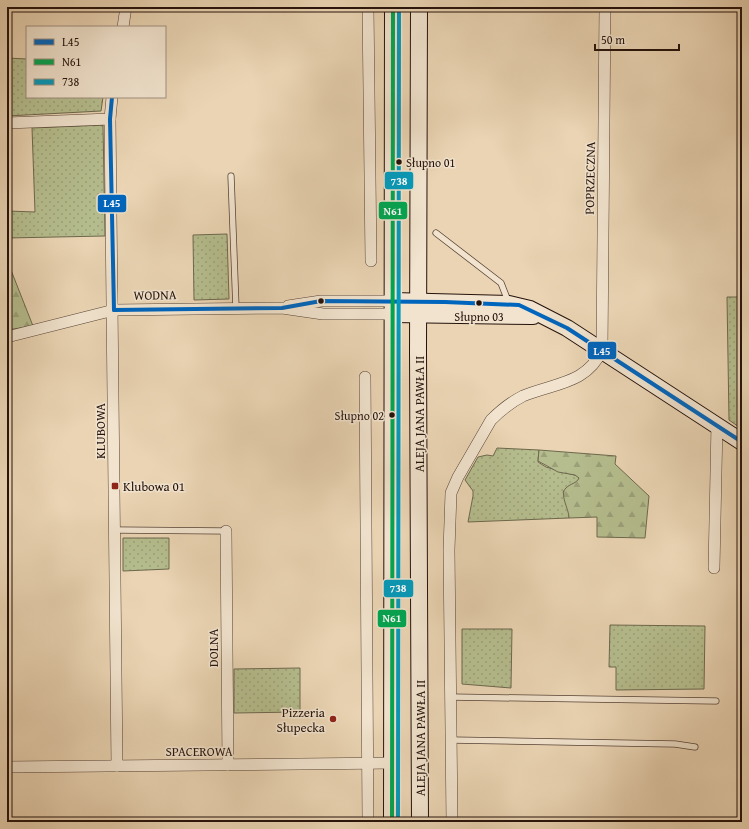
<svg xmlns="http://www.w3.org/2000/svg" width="749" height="829" font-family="'Gentium Book Plus',serif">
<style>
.grass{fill:url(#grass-dots);stroke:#6d684d}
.forest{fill:url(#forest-firs);stroke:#6d684d}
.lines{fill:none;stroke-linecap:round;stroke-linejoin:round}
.lane-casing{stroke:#564236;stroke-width:7}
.street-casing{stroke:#564236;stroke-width:12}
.secondary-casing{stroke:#25120c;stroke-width:18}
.lane{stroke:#f1e3ce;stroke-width:5.5}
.street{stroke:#f1e3ce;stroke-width:11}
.secondary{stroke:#f1e3ce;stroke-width:16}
.bus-1-casing{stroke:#f1e3ce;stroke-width:7}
.bus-2-casing{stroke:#f1e3ce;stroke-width:7}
.bus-3-casing{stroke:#f1e3ce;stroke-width:7}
.bus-1{stroke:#0065bd;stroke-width:4}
.bus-2{stroke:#00a651;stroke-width:4}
.bus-3{stroke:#049abb;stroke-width:4}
.bus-dot{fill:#25120c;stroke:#f1e3ce;stroke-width:1.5}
.poi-dot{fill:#8f2418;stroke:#f1e3ce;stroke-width:1.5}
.labels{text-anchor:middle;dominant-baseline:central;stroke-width:3;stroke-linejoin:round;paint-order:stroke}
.bus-label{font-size:12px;fill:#25120c;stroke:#f1e3ce;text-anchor:start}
.street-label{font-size:13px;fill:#25120c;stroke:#f1e3ce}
.poi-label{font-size:13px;fill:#25120c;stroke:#f1e3ce;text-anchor:start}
.line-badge{stroke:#f1e3ce;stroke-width:1.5}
.badge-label{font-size:11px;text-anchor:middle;font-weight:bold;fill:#fff}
</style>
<defs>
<pattern id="grass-dots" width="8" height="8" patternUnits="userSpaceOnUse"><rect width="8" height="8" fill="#b5bd8e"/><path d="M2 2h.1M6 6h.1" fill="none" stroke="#9ca179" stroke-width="1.8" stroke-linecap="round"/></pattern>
<pattern id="forest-firs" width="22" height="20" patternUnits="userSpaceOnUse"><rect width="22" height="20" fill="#b5bd8e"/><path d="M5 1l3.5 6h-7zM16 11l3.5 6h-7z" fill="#9ca179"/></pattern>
</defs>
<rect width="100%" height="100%" fill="#ead4b3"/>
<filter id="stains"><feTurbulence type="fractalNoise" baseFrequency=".005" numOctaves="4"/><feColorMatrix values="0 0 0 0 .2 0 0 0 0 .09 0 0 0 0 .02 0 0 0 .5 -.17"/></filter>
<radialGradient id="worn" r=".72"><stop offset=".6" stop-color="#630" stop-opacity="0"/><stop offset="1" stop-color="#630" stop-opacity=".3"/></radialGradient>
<g class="grass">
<polygon points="7,58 27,59 27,97 103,97 101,111 7,116"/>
<polygon points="103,125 105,236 7,238 7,211 35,212 32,128"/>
<polygon points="227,234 229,299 194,300 193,235"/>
<polygon points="727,297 742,297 742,429 729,420"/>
<path d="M 497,448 L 539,450 L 538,462 L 546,467 L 578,476 L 579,479 C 575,485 568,485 563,492 L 569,509 L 569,518 L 468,522 L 473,496 L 473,491 L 465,480 L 478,457 L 487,455 L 493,456 Z"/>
<polygon points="123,538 169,538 169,569 123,571"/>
<polygon points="610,625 705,626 704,689 616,690 616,667 609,667"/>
<polygon points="462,629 512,629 511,688 462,684"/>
<polygon points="300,668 300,712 234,713 234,669"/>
</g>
<g class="forest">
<polygon points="7,260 33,326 7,330"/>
<path d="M 539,450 L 616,456 L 615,464 L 649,496 L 645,538 L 597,537 L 597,517 L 569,518 C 569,509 559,494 566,488 C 571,483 576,484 579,478 L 575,475 L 558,472 L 538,461 Z"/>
</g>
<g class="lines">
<g class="lane-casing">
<g id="lane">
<polyline points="231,176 236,308"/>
<polyline points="436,233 501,283 508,301"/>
<polyline points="115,530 226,531"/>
<polyline points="450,697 716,701"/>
<polyline points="451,740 675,744 695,747"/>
</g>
</g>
<g class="street-casing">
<g id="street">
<polyline points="368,7 371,261"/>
<polyline points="123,27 126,7"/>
<polyline points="112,97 110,119 117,766"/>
<polyline points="7,123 110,119"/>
<polyline points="288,306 321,301 393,301"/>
<polyline points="7,337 114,310 282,308 323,314 393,314"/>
<polyline points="365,377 368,822"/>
<polyline points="226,531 228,765"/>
<polyline points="714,568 717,424"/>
<polyline points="7,767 392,763"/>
<path d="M 452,822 L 449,550 L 451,493 L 458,477 L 491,420 C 500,411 511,402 523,396 C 554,383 587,384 602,350 L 605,7"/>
</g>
</g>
<g class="secondary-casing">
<g id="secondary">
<polyline points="419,7 418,352 420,822"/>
<polyline points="393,301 509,304 530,309 567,328 742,442"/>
<polyline points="393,314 533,316"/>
<polyline points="392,822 393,7"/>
</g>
</g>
<use href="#lane" class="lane"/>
<use href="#street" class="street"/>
<use href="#secondary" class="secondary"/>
<g class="bus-1-casing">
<g id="bus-1">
<polyline points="112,97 110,119 114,310"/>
<polyline points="114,310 282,308 321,301 445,302 519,305 567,328 742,442"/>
</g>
</g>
<g class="bus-2-casing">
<polyline id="bus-2" points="392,822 393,7"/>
</g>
<g class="bus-3-casing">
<polyline id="bus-3" points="398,822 399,7"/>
</g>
<use href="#bus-1" class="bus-1"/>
<use href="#bus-2" class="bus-2"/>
<use href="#bus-3" class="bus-3"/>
</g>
<g class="bus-dot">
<circle cx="399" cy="162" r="3.5"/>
<circle cx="321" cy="301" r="3.5"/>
<circle cx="479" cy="303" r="3.5"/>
<circle cx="392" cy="415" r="3.5"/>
</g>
<g class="poi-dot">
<rect x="111" y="482" width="8" height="8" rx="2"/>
<circle cx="333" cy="719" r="4"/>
</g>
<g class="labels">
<g class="bus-label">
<text x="406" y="162">Słupno 01</text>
<text x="479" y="316" text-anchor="middle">Słupno 03</text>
<text x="384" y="415" text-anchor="end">Słupno 02</text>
</g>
<g class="street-label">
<text transform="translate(590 178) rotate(-89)">POPRZECZNA</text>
<text transform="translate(155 295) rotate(-1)">WODNA</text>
<text transform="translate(419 414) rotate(-90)">ALEJA JANA PAWŁA II</text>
<text transform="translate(100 431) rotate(-90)">KLUBOWA</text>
<text transform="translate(213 648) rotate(-90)">DOLNA</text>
<text transform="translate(420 738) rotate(-90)">ALEJA JANA PAWŁA II</text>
<text x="199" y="751">SPACEROWA</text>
</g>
<g class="poi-label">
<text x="123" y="486">Klubowa 01</text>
<text x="325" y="712" text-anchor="end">Pizzeria<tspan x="325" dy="15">Słupecka</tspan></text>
</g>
</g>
<g class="line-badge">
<rect x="384" y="171" width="30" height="19" rx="4" fill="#049abb"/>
<rect x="97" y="194" width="30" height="19" rx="4" fill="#0065bd"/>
<rect x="378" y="201" width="30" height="19" rx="4" fill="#00a651"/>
<rect x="587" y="341" width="30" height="19" rx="4" fill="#0065bd"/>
<rect x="383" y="579" width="31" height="19" rx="4" fill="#049abb"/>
<rect x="377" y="609" width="30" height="19" rx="4" fill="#00a651"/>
</g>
<g class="badge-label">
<text x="399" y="185">738</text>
<text x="112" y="207">L45</text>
<text x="393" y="215">N61</text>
<text x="602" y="355">L45</text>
<text x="398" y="592">738</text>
<text x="392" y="622">N61</text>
</g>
<rect width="749" height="829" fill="none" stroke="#ead4b3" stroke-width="24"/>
<rect x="8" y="8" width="733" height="813" fill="none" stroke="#25120c" stroke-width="2"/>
<rect x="12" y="12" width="725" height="805" fill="none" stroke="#25120c"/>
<rect x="26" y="26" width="140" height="72" fill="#f1e3ce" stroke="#9f8f80"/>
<rect x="34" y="39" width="20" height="6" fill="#0065bd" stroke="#9f8f80"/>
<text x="62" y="46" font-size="12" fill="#25120c">L45</text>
<rect x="34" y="59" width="20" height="6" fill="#00a651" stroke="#9f8f80"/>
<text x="62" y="66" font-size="12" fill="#25120c">N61</text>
<rect x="34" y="79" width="20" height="6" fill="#049abb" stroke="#9f8f80"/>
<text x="62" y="86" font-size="12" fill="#25120c">738</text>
<path d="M595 44v6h84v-6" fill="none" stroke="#25120c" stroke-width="2"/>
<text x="601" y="44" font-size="12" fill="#25120c" stroke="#f1e3ce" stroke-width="3" paint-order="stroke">50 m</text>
<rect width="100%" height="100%" filter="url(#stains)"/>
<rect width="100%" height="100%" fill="url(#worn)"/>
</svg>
